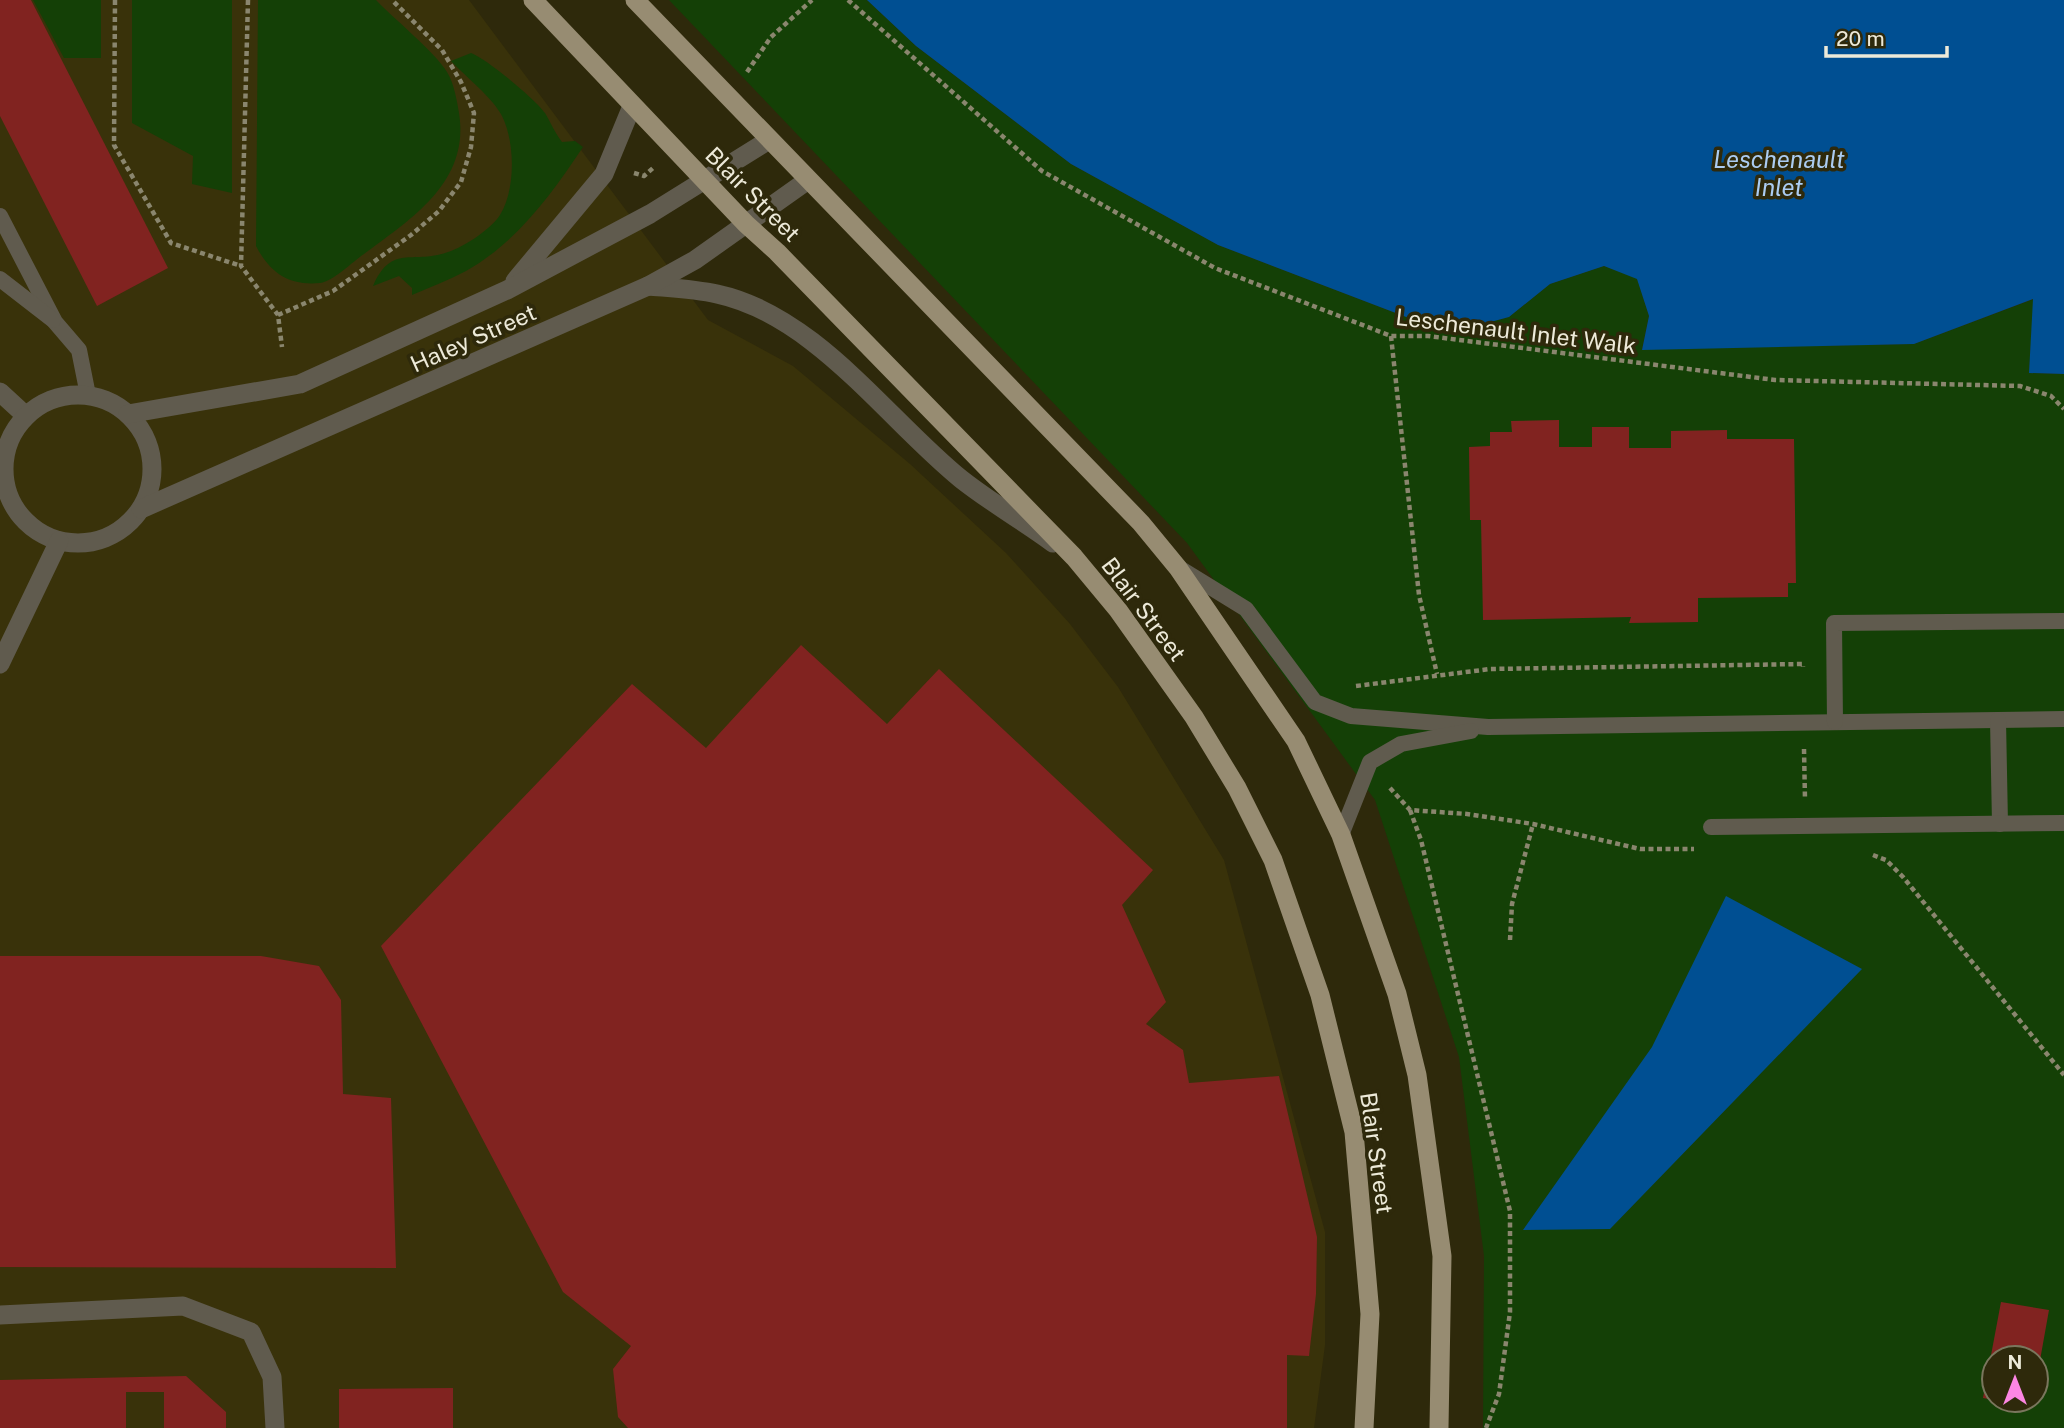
<svg xmlns="http://www.w3.org/2000/svg" width="2064" height="1428" font-family="'Public Sans',sans-serif">
<style>
.built{fill:#39320a}
.green{fill:#144006;fill-rule:evenodd}
.water{fill:#004f92}
.building{fill:#812320}
.lines{fill:none;stroke-linecap:round;stroke-linejoin:round}
.path{stroke:#8a866e;stroke-width:4.5;stroke-dasharray:5 3.5;stroke-linecap:butt}
.service{stroke:#605b4e;stroke-width:16}
.tertiary{stroke:#605b4e;stroke-width:19}
.primary{stroke:#978c72;stroke-width:19}
.labels{text-anchor:middle;dominant-baseline:central;stroke-width:7;stroke-linejoin:round;paint-order:stroke}
.street-label{font-size:23px;fill:#edead9;stroke:#2e290b}
.water-label{font-size:24px;font-style:italic;fill:#abccf2;stroke:#2e290b}
</style>
<rect width="100%" height="100%" fill="#2e290b"/>
<polygon class="built" points="0,0 469,0 708,320 793,366 910,464 1006,553 1070,624 1118,687 1224,860 1325,1232 1325,1345 1314,1428 0,1428"/>
<g class="green">
<polygon points="33,0 101,0 101,58 64,58"/>
<polygon points="132,0 232,0 232,193 192,184 193,156 132,123"/>
<path d="M 258,0 L 376,0 C 394,19 435,52 447,72 C 454,83 457,101 459,113 C 470,182 412,218 364,254 C 352,262 334,281 320,283 C 289,286 270,273 256,246 Z"/>
<path d="M 669,0 L 867,0 L 916,46 L 1071,164 L 1218,245 L 1414,320 L 1465,329 L 1509,317 L 1550,284 L 1604,266 L 1637,278 L 1649,316 L 1642,349 L 1914,344 L 2034,299 L 2029,373 L 2064,374 L 2064,1428 L 1483,1428 L 1484,1256 L 1459,1057 L 1375,800 L 1187,543 ZM 1994,1358 L 2036,1358 L 2036,1400 L 1994,1400 Z"/>
<path d="M 471,53 C 487,59 535,99 545,113 C 551,123 555,133 562,142 L 575,141 L 583,147 C 551,195 517,242 466,271 C 449,280 430,287 412,295 L 412,288 L 399,276 L 373,286 C 392,243 412,265 448,252 C 464,247 491,229 500,215 C 516,189 515,142 502,116 C 493,98 466,77 451,61 Z"/>
</g>
<g class="water">
<polygon points="867,0 2064,0 2064,374 2029,373 2033,299 1914,344 1642,350 1649,316 1637,279 1604,266 1550,284 1509,317 1465,329 1414,320 1218,245 1071,164 916,46"/>
<polygon points="1726,896 1862,969 1610,1229 1523,1230 1652,1047"/>
</g>
<g class="building">
<polygon points="0,0 31,0 168,268 97,306 0,116"/>
<polygon points="1559,420 1559,447 1592,447 1592,427 1629,427 1629,448 1671,448 1671,431 1727,430 1727,439 1794,439 1796,583 1788,583 1788,597 1698,598 1698,622 1629,623 1631,617 1483,620 1481,520 1470,520 1469,447 1490,446 1490,432 1512,432 1511,421"/>
<polygon points="801,645 887,724 939,669 1153,870 1122,905 1166,1002 1146,1024 1183,1050 1189,1083 1279,1076 1317,1237 1316,1294 1309,1356 1287,1355 1287,1428 628,1428 618,1417 613,1369 631,1346 563,1292 381,946 632,684 706,748"/>
<polygon points="0,956 261,956 319,966 341,1000 343,1094 391,1098 396,1268 0,1267"/>
<polygon points="2001,1302 2049,1310 2037,1377 2036,1358 1994,1358 1994,1400 1983,1398"/>
<polygon points="186,1376 226,1412 226,1428 164,1428 164,1392 126,1392 126,1428 0,1428 0,1380"/>
<polygon points="453,1388 453,1428 339,1428 339,1389"/>
<polygon points="2004,1400 2033,1400 2032,1406"/>
</g>
<g class="lines">
<g class="path">
<polyline points="115,0 114,145 171,243 241,266"/>
<polyline points="248,0 241,266 278,315 282,347"/>
<polyline points="848,0 1042,171 1215,268 1391,336 1428,336 1775,380 2020,386 2051,396 2064,409"/>
<polyline points="747,72 771,37 812,0"/>
<polyline points="634,173 644,176 653,168"/>
<polyline points="278,315 333,291 411,235 439,211 461,182 471,147 474,113 461,82 442,50 392,0"/>
<polyline points="1391,336 1419,595 1437,674"/>
<polyline points="1356,686 1490,669 1803,664 1803,667"/>
<polyline points="1804,749 1805,800"/>
<polyline points="1390,788 1410,810 1467,814 1533,824 1640,849 1694,849"/>
<polyline points="1410,810 1421,840 1510,1211 1510,1312 1499,1394 1486,1428"/>
<polyline points="1873,855 1886,860 1903,877 2064,1075"/>
<polyline points="1510,940 1512,904 1533,824"/>
</g>
<g class="service">
<polyline points="0,216 55,322 79,350 88,395"/>
<polyline points="0,279 53,320"/>
<polyline points="1181,569 1246,609 1315,702 1351,716 1488,727 2064,719"/>
<polyline points="1998,720 2000,824"/>
<polyline points="1835,722 1834,623 2064,621"/>
<polyline points="1711,827 2064,823"/>
<polyline points="1341,835 1370,762 1401,744 1471,731"/>
</g>
<g class="tertiary">
<polyline points="515,281 604,174 632,106"/>
<path d="M 648,286 C 671,288 695,289 717,294 C 815,315 887,419 961,479 C 990,502 1023,521 1053,543"/>
<polyline points="0,392 25,415"/>
<circle cx="78" cy="469" r="74"/>
<polyline points="128,414 300,384 507,290 650,214 769,140"/>
<polyline points="141,509 648,286 695,260 808,180"/>
<polyline points="0,664 59,541"/>
<polyline points="0,1315 183,1306 251,1332 272,1377 275,1428"/>
</g>
<g class="primary">
<polyline points="533,0 746,224 777,252 1074,557 1118,610 1194,717 1237,788 1273,860 1320,995 1354,1132 1370,1314 1364,1428"/>
<polyline points="635,0 1141,523 1178,568 1296,741 1341,835 1397,994 1417,1075 1442,1256 1439,1428"/>
</g>
</g>
<g class="labels">
<g class="street-label">
<text transform="translate(753 194) rotate(45)">Blair Street</text>
<text transform="translate(1516 331) rotate(7)">Leschenault Inlet Walk</text>
<text transform="translate(473 338) rotate(-24)">Haley Street</text>
<text transform="translate(1144 609) rotate(53)">Blair Street</text>
<text transform="translate(1377 1153) rotate(82)">Blair Street</text>
</g>
<g class="water-label">
<text x="1779" y="159">Leschenault<tspan x="1779" dy="28">Inlet</tspan></text>
</g>
</g>
<g transform="translate(2015 1379)"><circle r="33" fill="#2e290b" stroke="#7a765d" stroke-width="2"/>
<path d="M0-5L12 26L0 18L-12 26Z" fill="#fc86e3"/>
<text y="-10" font-size="19" font-weight="bold" text-anchor="middle" fill="#edead9">N</text>
</g>
<path d="M1826 46v10h121v-10" fill="none" stroke="#edead9" stroke-width="3.5"/>
<text x="1836" y="46" font-size="21" fill="#edead9" stroke="#2e290b" stroke-width="5" paint-order="stroke">20 m</text>
</svg>
